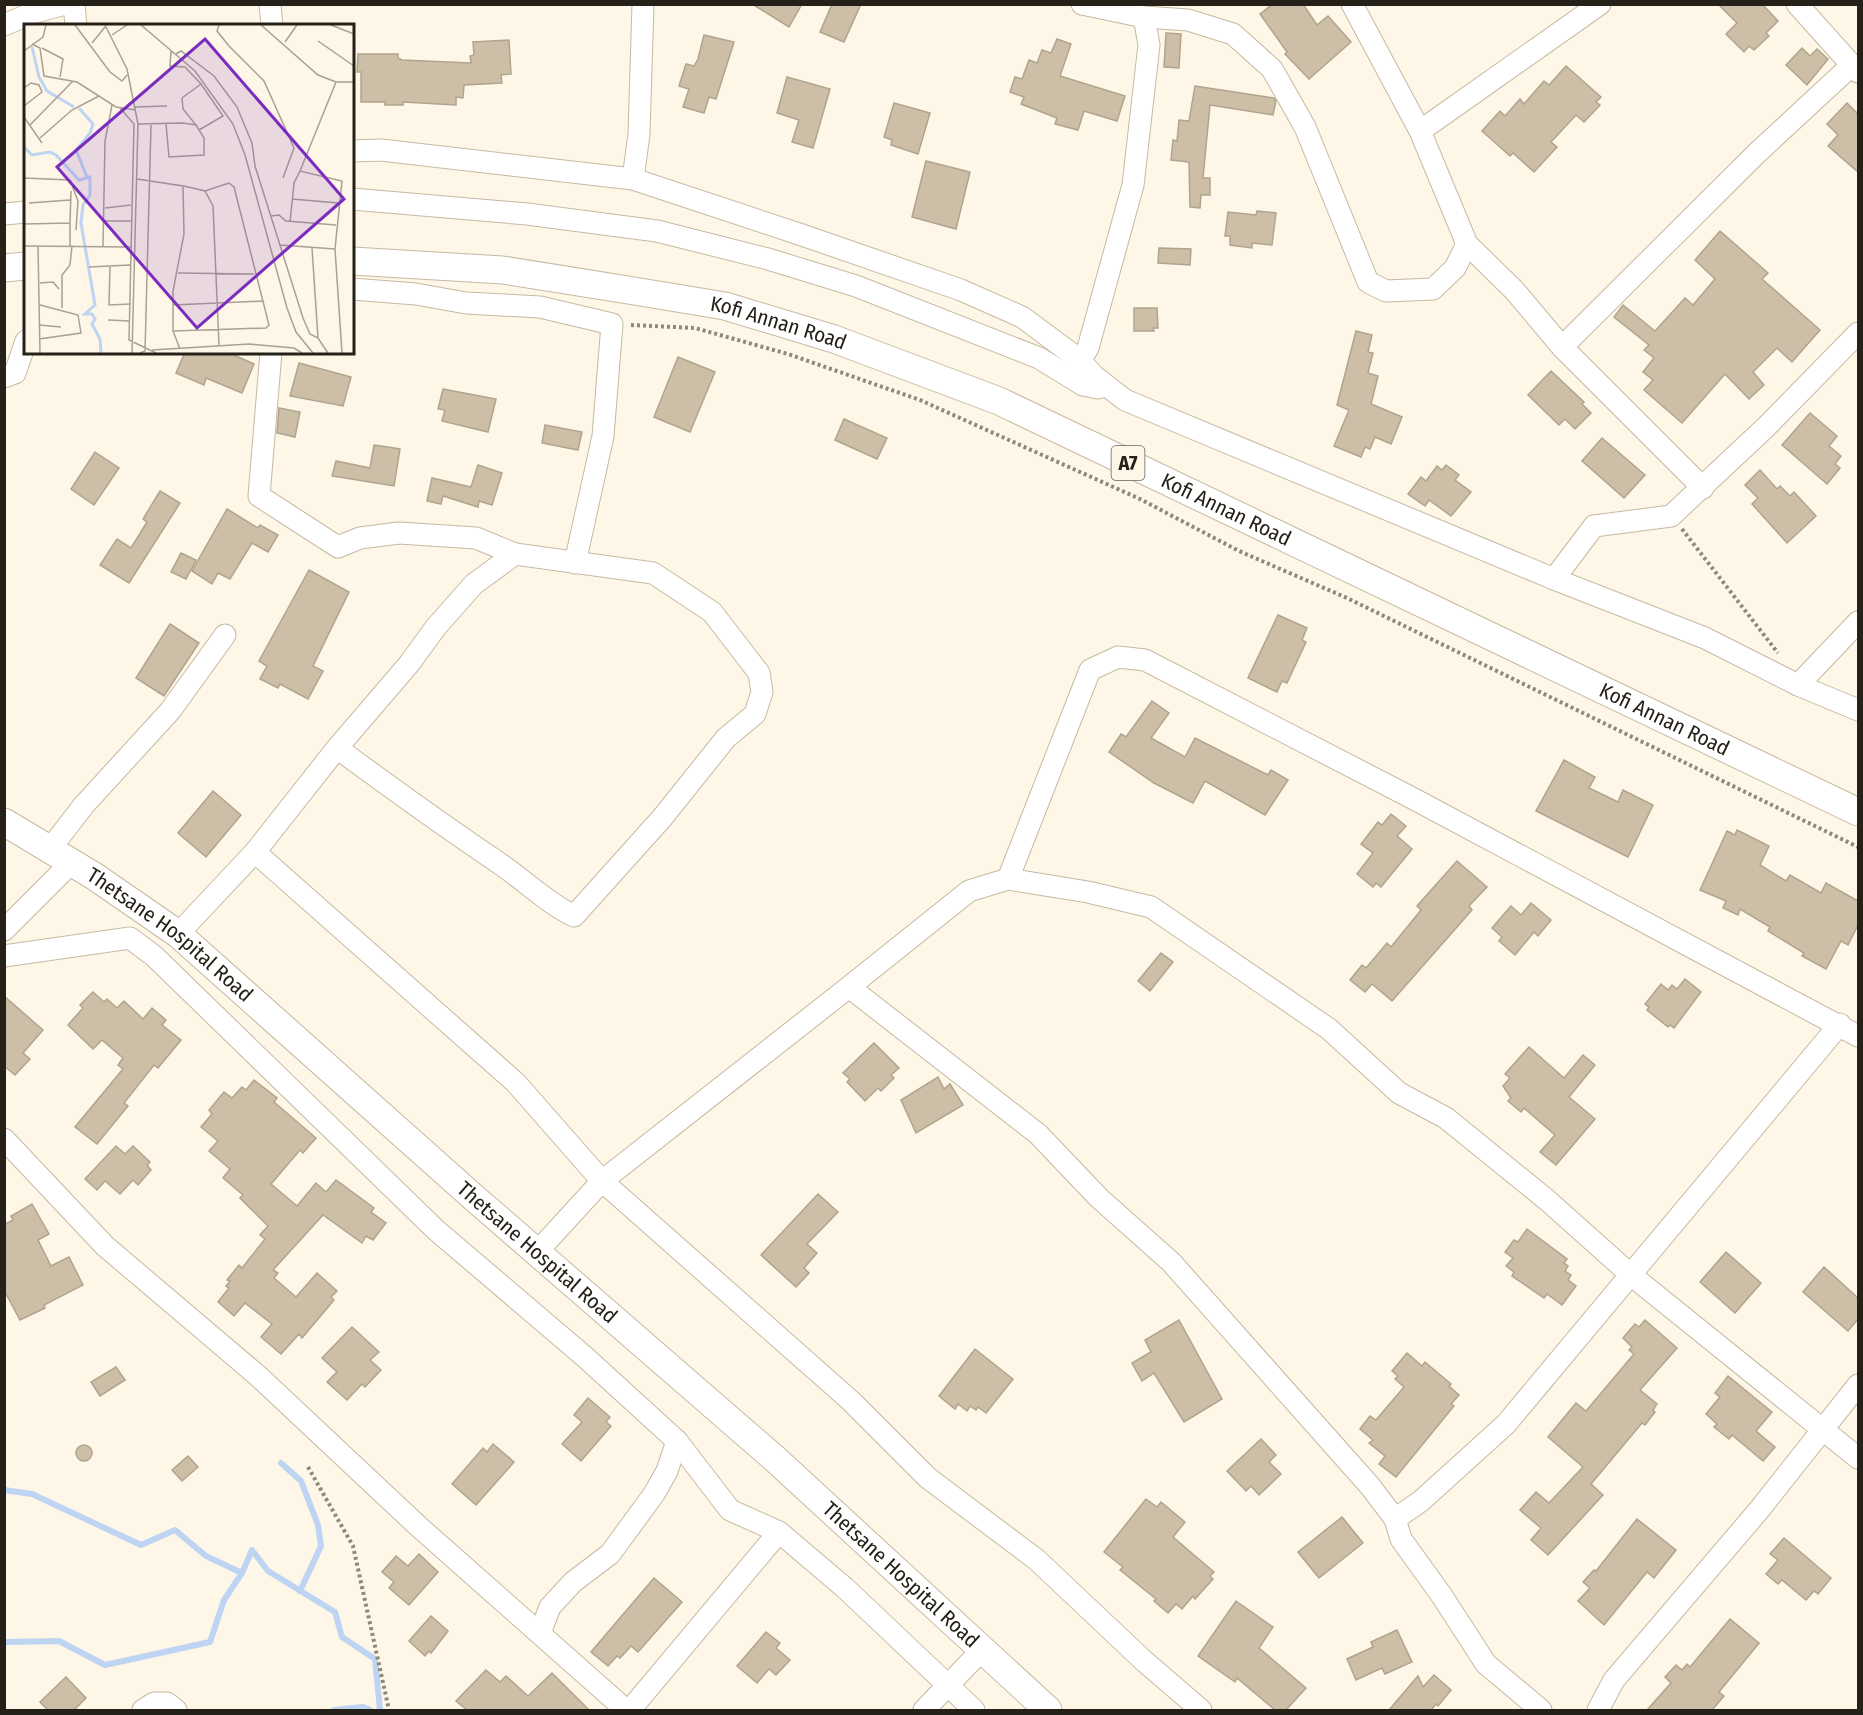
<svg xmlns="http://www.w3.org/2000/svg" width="1863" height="1715" font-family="'Fira Sans Condensed',sans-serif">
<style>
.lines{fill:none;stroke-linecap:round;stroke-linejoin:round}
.stream{stroke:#bed4f3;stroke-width:6}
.building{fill:#ccbea7;stroke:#b1a48d;stroke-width:1.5}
.minor-casing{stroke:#c7b9a2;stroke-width:23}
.major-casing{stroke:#c7b9a2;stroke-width:29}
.path{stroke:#8e887c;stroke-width:4;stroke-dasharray:3 3;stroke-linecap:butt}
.minor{stroke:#fff;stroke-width:21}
.major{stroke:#fff;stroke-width:27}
.labels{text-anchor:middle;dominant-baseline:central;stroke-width:4.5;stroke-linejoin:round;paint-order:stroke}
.shield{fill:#fef6e7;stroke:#676156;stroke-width:1.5}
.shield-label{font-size:20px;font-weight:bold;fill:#262118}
.street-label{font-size:21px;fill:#262118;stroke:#fef6e7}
.inset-river{fill:none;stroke:#bed4f3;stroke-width:3}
.inset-road{fill:none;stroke:#a8a194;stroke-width:1.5}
.view{fill:#7b2cbf;fill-opacity:0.15;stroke:#7b2cbf;stroke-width:3}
.inset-edge{fill:none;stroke:#262118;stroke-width:3}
</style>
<rect width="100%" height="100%" fill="#fef6e7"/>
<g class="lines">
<g class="stream">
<polyline points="281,1463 301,1481 318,1525 321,1546 300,1591"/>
<polyline points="4,1490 32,1494 141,1545 175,1530 206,1556 242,1573"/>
<polyline points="4,1642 59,1641 105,1665 210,1642 224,1600 242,1573 252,1550 268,1571 335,1612 342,1637 375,1659 380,1710"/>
<polyline points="334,1710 363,1707 370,1710"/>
</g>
</g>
<g class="building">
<polygon points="752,4 802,4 789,27"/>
<polygon points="832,4 861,4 844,42 820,32"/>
<polygon points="1273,4 1303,4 1317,25 1328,16 1351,42 1309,79 1285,54 1287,52 1260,14"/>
<polygon points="1718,4 1762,4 1778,21 1766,33 1769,36 1754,50 1749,46 1744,52 1726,34 1737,23"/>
<polygon points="1166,33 1181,34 1179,68 1164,67"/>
<polygon points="704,35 734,42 716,99 709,97 704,113 683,107 689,89 679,86 686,64 694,66 698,59"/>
<polygon points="1057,39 1071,44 1060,76 1125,96 1117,121 1084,111 1078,130 1055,124 1057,118 1021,104 1024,97 1010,92 1015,77 1022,79 1029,60 1037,63 1042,50 1051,53"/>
<polygon points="509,40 511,74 501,75 502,83 464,85 463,98 456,97 456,105 403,102 403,105 385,105 385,102 361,102 361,72 357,72 358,54 398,54 398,58 402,60 471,63 470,56 474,55 473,42"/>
<polygon points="1802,48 1810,56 1817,49 1828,59 1807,85 1786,65"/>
<polygon points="1566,66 1601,97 1596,102 1600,105 1584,122 1576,115 1551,142 1557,147 1534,172 1513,153 1510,156 1482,131 1500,111 1505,116 1520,99 1524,104 1544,81 1549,85"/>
<polygon points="787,77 830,89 813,148 792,142 799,120 777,113"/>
<polygon points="1195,86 1274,98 1276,101 1273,115 1210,105 1203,178 1210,178 1210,195 1201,195 1200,208 1190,207 1189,162 1171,160 1173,140 1177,141 1179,120 1189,121"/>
<polygon points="894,103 930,113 918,154 891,145 892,140 884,137"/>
<polygon points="1847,103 1858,114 1858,172 1828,146 1838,135 1827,124"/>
<polygon points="926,161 970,172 956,229 912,217"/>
<polygon points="1257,211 1276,213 1272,245 1252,243 1252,248 1230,245 1230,236 1225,236 1228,212 1256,215"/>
<polygon points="1720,231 1768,273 1762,279 1820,330 1792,362 1777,348 1753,372 1764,385 1749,399 1725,374 1682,423 1644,390 1653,380 1643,372 1654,358 1644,350 1649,345 1614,317 1623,305 1655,331 1685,298 1693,305 1715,279 1695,260"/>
<polygon points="1159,248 1191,249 1190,265 1158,263"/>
<polygon points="1134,308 1157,308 1158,328 1153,328 1154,331 1134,331"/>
<polygon points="1356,331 1372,335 1368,352 1373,353 1368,373 1378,376 1371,404 1402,417 1391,444 1375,437 1370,449 1365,447 1361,457 1334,446 1349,410 1337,405"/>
<polygon points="185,352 227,352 254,364 242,393 206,378 204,385 176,373"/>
<polygon points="678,357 715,372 690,432 654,417"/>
<polygon points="299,363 351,377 343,406 290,396"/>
<polygon points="1551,371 1584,402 1582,404 1591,413 1575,429 1565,419 1559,425 1528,395"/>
<polygon points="443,389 496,399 488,432 442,421 445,410 438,409"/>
<polygon points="279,408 300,412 295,437 277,433"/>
<polygon points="1810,413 1837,436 1829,446 1841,456 1835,464 1840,468 1827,484 1782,445"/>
<polygon points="844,419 887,438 877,459 835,440"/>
<polygon points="545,425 582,432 578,450 542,443"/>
<polygon points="1602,438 1645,475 1624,498 1582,461"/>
<polygon points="374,445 400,449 394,486 332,476 336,461 370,468"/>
<polygon points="95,452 119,468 94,505 71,489"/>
<polygon points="478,465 502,473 492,505 479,501 478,507 443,496 441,504 427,501 432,478 471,487"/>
<polygon points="1446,465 1459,475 1455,480 1471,492 1451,516 1429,500 1425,506 1408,494 1421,477 1426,481 1437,466 1442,470"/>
<polygon points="1760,470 1777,489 1780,486 1790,496 1794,492 1816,516 1787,543 1752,504 1758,498 1745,485"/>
<polygon points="160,491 180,503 129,583 100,565 117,539 131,548 147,522 143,519"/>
<polygon points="227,509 258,528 260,525 278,535 268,552 252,543 230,579 218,573 212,584 192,571"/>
<polygon points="181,553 196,560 186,579 171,572"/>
<polygon points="309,570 349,592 313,666 323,671 308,699 280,684 278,688 260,679 267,666 259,661"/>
<polygon points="1278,615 1307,628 1302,640 1306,642 1287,683 1282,681 1277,692 1248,678"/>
<polygon points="170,624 199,643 164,696 136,678"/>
<polygon points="1152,701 1169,713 1151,738 1185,757 1195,738 1268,775 1271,770 1288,780 1265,815 1205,781 1193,803 1154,783 1109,752 1121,734 1126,737"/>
<polygon points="1564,760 1595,777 1589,788 1618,802 1623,790 1653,805 1628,857 1536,811"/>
<polygon points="213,791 241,815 206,857 178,833"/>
<polygon points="1391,814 1406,826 1397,836 1412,849 1381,887 1376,883 1373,887 1357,874 1373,853 1361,844 1378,822 1382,825"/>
<polygon points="1737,830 1769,846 1760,865 1786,881 1790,875 1821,893 1826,883 1858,901 1858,925 1848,945 1841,941 1826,969 1802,956 1804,953 1768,931 1770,927 1740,909 1738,915 1723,908 1726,901 1700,890 1727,831 1735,835"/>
<polygon points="1457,861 1487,887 1469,906 1472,910 1392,1001 1372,984 1365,992 1350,980 1362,965 1366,968 1387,943 1391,947 1421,910 1417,906"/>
<polygon points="1531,903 1551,920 1538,936 1534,932 1515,955 1499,941 1502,937 1492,928 1511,906 1521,915"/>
<polygon points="1161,953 1173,962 1150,991 1138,981"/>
<polygon points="1685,979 1701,992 1674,1028 1670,1025 1668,1027 1647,1010 1649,1007 1645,1004 1661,984 1668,990 1672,985 1677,989"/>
<polygon points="93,992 104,1002 107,999 117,1008 124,1001 143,1019 152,1008 166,1020 162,1025 181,1040 158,1068 154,1065 124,1103 128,1106 97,1144 75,1127 123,1069 118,1065 123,1058 102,1040 93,1049 68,1025 83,1008 80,1005"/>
<polygon points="4,996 43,1030 23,1053 30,1059 15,1075 4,1066"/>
<polygon points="874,1043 899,1068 891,1075 894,1078 881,1091 878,1088 865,1101 847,1082 850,1079 843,1073"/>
<polygon points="1529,1047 1564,1078 1583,1055 1595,1065 1569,1097 1595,1119 1556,1165 1540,1152 1555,1135 1524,1108 1521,1112 1508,1101 1511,1098 1503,1086 1510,1078 1505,1074"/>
<polygon points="938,1077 944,1089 950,1084 963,1105 916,1133 901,1100"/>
<polygon points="254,1080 277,1098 274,1102 316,1138 303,1153 300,1150 271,1184 297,1206 316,1183 326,1192 336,1180 374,1208 371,1212 386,1223 373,1240 366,1236 362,1243 323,1215 273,1270 278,1273 274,1278 296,1297 317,1273 337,1291 331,1297 334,1300 302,1338 299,1334 281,1354 261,1337 272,1324 245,1303 234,1316 218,1302 229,1288 226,1286 230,1281 227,1280 239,1265 242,1268 265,1239 260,1235 268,1226 240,1198 243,1195 223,1178 230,1169 209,1151 218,1141 201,1127 212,1114 209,1110 224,1092 232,1098 242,1087 246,1090"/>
<polygon points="116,1146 125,1154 133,1146 150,1162 147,1165 151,1170 138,1185 133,1180 120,1194 105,1181 97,1190 85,1179"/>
<polygon points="818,1194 838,1212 807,1244 817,1253 804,1268 809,1273 796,1287 761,1255"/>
<polygon points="32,1204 49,1234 38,1240 51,1266 69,1257 83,1285 44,1305 45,1308 20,1320 4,1290 4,1225 13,1220 11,1216"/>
<polygon points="1527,1229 1567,1259 1564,1263 1568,1266 1565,1271 1571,1275 1568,1280 1576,1286 1562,1305 1547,1294 1544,1298 1512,1276 1514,1272 1506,1266 1513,1258 1505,1252 1514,1240 1518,1242"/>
<polygon points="1726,1252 1761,1283 1735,1313 1700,1282"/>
<polygon points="1824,1267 1858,1298 1858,1319 1848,1331 1803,1292"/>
<polygon points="1179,1320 1222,1399 1184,1422 1154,1373 1142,1381 1132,1363 1151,1352 1145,1340"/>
<polygon points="1645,1320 1677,1348 1640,1390 1657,1404 1653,1410 1655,1412 1645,1425 1642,1423 1591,1484 1603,1495 1548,1555 1531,1540 1541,1528 1520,1510 1536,1492 1549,1503 1583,1467 1548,1437 1576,1403 1586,1411 1634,1354 1629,1350 1632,1347 1623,1338 1635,1324 1639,1327"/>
<polygon points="352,1327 379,1352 370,1360 381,1370 365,1387 362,1384 347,1400 327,1382 337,1372 322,1358"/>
<polygon points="975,1349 1013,1379 986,1413 978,1407 976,1410 970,1406 967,1411 958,1404 955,1409 939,1396"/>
<polygon points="1407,1353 1422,1366 1425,1362 1451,1384 1449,1386 1459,1395 1451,1404 1454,1406 1396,1477 1379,1464 1385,1456 1369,1443 1373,1440 1360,1429 1370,1416 1376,1420 1404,1387 1395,1379 1398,1376 1392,1371"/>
<polygon points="116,1367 125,1380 100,1396 91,1382"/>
<polygon points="1728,1376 1772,1412 1756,1431 1775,1447 1763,1461 1732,1435 1729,1439 1714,1427 1717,1424 1706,1414 1720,1397 1715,1393"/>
<polygon points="588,1398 610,1417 606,1422 611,1426 581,1461 562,1444 582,1422 574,1415"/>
<polygon points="1261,1439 1276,1455 1269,1462 1281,1474 1259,1495 1251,1486 1246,1491 1227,1471"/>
<polygon points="493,1444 514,1462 476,1505 452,1484 483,1448 487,1452"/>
<circle cx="84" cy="1453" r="8"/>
<polygon points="188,1456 198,1467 182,1481 172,1470"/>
<polygon points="1146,1499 1157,1507 1161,1502 1185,1522 1173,1537 1214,1572 1210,1576 1213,1579 1195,1599 1193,1596 1182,1609 1176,1604 1168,1613 1154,1601 1156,1599 1120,1570 1123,1567 1104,1552"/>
<polygon points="1342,1517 1363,1543 1319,1578 1298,1552"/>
<polygon points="1637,1519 1676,1550 1654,1578 1647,1572 1604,1625 1578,1601 1590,1588 1583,1582 1594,1570 1596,1571"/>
<polygon points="1784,1538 1831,1578 1818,1594 1814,1591 1806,1600 1782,1580 1778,1584 1766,1574 1778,1560 1770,1554"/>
<polygon points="419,1554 438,1572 409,1605 389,1588 394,1582 382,1572 396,1556 408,1566"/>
<polygon points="654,1578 682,1602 638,1652 631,1646 620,1658 617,1656 608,1666 591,1652"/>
<polygon points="1236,1601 1273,1627 1259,1648 1306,1688 1286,1710 1275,1710 1237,1678 1235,1682 1198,1656"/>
<polygon points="431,1616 448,1631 431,1653 429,1651 425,1656 409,1641"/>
<polygon points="1730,1619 1759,1643 1719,1692 1724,1696 1712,1710 1647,1710 1671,1683 1665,1677 1676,1665 1682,1670 1687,1664 1690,1667"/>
<polygon points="1397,1630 1412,1662 1385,1674 1382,1668 1356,1680 1347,1659 1373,1647 1371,1642"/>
<polygon points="766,1632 780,1643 776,1648 790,1660 776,1675 769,1669 757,1683 737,1666"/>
<polygon points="486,1670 500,1682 506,1676 528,1696 552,1673 589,1710 467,1710 456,1701"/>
<polygon points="1434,1675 1451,1690 1438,1706 1436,1704 1431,1710 1389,1710 1418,1676 1423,1687"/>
<polygon points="66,1677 86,1698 74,1710 48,1710 40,1702"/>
</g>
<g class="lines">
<g class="minor-casing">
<g id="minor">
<polyline points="74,4 76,26"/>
<polyline points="270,4 272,26"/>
<polyline points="1082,4 1144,17 1188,20 1233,34 1272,69 1305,127 1368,282 1386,291 1433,289 1455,268 1467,244"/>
<polyline points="1352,4 1420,131"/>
<polyline points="1600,4 1420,131 1467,244 1514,290 1562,347 1703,488"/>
<polyline points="1797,4 1858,72"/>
<polyline points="4,25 32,13 65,4"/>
<polyline points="352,151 381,150 633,179 802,235 961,290 1022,317 1080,360 1093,375 1125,400 1554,579 1705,638 1798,685 1858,710"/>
<polyline points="633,179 639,134 643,4"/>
<polyline points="352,199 527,214 657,231 768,259 856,286 1039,358 1083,385 1098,388 1105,386"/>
<polyline points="4,214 26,212"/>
<polyline points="352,289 416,294 466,303 540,307 612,324 603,436 575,563"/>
<polyline points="1562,347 1757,153 1852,65"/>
<polyline points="271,352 259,496 338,547 360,538 399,533 476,538 515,554"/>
<polyline points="1080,360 1088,348 1133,185 1149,45 1144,17"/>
<polyline points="4,377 15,373 26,341"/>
<polyline points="1554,579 1594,526 1671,516 1766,427 1858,333"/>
<polyline points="1798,685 1858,622"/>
<polyline points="50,849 84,805 170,711 225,635"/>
<polyline points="255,852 516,1083 602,1181 851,1401 928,1478 1037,1560 1144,1661 1201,1710"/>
<polyline points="1008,879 1090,670 1118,657 1145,660 1414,799 1858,1036"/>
<polyline points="4,930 72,862"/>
<path d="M 178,934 L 255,852 L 337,748 L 409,664 L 436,627 L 474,584 L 515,554 L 653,573 L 712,612 L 759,673 L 762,692 L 755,714 L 726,738 L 662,818 L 574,916 C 547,903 524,880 499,863 C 444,826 390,787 337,748"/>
<polyline points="4,956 130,938 154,956 436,1230 585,1357 677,1441 730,1510 779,1532 845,1588 974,1710"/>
<polyline points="849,987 969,891 1008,879 1088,892 1151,907 1329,1029 1399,1093 1446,1118 1547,1200 1631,1275 1858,1458"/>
<polyline points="4,1139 105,1246 257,1375 418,1526 626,1710"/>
<polyline points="537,1252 602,1181 849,987 1038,1134 1099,1198 1171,1262 1370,1486 1395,1519 1401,1539 1442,1596 1486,1664 1541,1710"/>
<polyline points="1395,1519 1421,1501 1506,1424 1840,1024"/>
<polyline points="540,1633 550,1607 573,1582 610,1554 654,1494 667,1471 677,1441"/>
<polyline points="143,1710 154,1703 167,1703 176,1710"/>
<polyline points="630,1710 779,1532"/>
<polyline points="924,1710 982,1650"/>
<polyline points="1598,1710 1614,1680 1759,1510 1858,1385"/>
</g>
</g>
<g class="major-casing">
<g id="major">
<path id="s1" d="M 352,261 L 503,270 L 628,290 L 725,306 L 834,339 L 999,401 L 1858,812"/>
<polyline points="4,268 26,266"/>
<path id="s2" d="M 4,822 L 94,876 L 178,934 L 472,1196 L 774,1458 L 1048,1710"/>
</g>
</g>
<g class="path">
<polyline points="631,325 695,328 788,354 920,400 1140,499 1239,551 1347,598 1858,847"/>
<polyline points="1682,529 1778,653"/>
<polyline points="308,1467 353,1546 389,1710"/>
</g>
<use href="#minor" class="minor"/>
<use href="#major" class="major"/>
</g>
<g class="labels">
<rect class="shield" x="1111.5" y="446" width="33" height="34" rx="4.5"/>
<g class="shield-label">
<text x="1128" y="463">A7</text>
</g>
<g class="street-label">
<text stroke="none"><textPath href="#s1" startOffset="432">Kofi Annan Road</textPath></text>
<text stroke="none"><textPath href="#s1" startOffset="918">Kofi Annan Road</textPath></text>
<text stroke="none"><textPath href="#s1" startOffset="1404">Kofi Annan Road</textPath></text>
<text stroke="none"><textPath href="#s2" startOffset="201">Thetsane Hospital Road</textPath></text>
<text stroke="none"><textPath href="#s2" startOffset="687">Thetsane Hospital Road</textPath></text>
<text stroke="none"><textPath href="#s2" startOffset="1173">Thetsane Hospital Road</textPath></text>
</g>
</g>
<g transform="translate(24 24)">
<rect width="330" height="330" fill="#fef6e7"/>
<path class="inset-river" d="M 8,23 L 15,53 L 23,67 L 50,83M 55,84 L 69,100 L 66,109 L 52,126 L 63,153M 0,123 L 8,131 L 26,128 L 32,131 L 55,156 L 66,153 L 66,171 L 59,181 L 57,199 L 71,281 L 61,290 L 68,290 L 71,295 L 68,300 L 76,315 L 77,329"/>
<path class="inset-road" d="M 51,1 L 86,48 L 98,57 L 103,51M 81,1 L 103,45 L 114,100 L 108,329M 117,1 L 171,47 L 209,100 L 221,131 L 263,284 L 272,308 L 289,329M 195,1 L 193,7 L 205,22 L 240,57 L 270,124 L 259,154M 237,1 L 294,51 L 312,58 L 330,58M 307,1 L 330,10M 88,11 L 103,1M 294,17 L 330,42M 261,18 L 273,1M 68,19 L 81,3M 8,20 L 16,24 L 20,52 L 53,58 L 92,83 L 112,86M 18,24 L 39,35 L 36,53M 0,27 L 19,13 L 22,1M 147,27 L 146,42 L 161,43 L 177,60 L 158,74 L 159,85 L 172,101M 152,30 L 157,27 L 190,52 L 213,83 L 228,119 L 231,142 L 279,294 L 286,310 L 294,314 L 304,329M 0,64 L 7,59 L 15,61 L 18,68 L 0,82M 111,83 L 143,82M 96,84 L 110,100 L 105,316 L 132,329M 0,93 L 18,119M 114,100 L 159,99 L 172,101 L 180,114 L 180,131 L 145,133 L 142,100M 6,101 L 49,57M 175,106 L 199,92 L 177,60M 16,114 L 48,86 L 75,72M 276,147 L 312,58M 0,154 L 46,156 L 54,177 L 52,206M 113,155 L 159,162 L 160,210 L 149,267 L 149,307 L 242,304 L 245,301 L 210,163 L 205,159 L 181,167M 160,162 L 181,167 L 189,182 L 195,321M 268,175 L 314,179M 5,179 L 46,176M 81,184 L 107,181M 247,192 L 255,191 L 262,197 L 312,201M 80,197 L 107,197M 266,198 L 270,159 L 276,147 L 318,157 L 311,225 L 318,329M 46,199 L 47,167M 0,200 L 46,199 L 46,222M 256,221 L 311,225M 0,222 L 107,223M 79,222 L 81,117 L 88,81M 14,223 L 16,329M 288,224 L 294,314M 46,241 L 48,222M 86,242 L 85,281 L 107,280M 65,243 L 106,241M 154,249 L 230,250M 16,259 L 29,258 L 35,265M 0,269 L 0,305M 149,281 L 239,277M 38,284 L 38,251 L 46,241M 84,296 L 106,297M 15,301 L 37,303M 149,307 L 156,325M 15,315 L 57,309 L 54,291 L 16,281M 128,326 L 225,320 L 270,324 L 278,329M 116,329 L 121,327 L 127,101"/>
<path class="view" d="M 181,15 L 320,175 L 173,304 L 33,143 Z"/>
<rect width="330" height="330" class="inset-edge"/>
</g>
<rect width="1863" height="1715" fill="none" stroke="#262118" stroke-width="12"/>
</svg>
